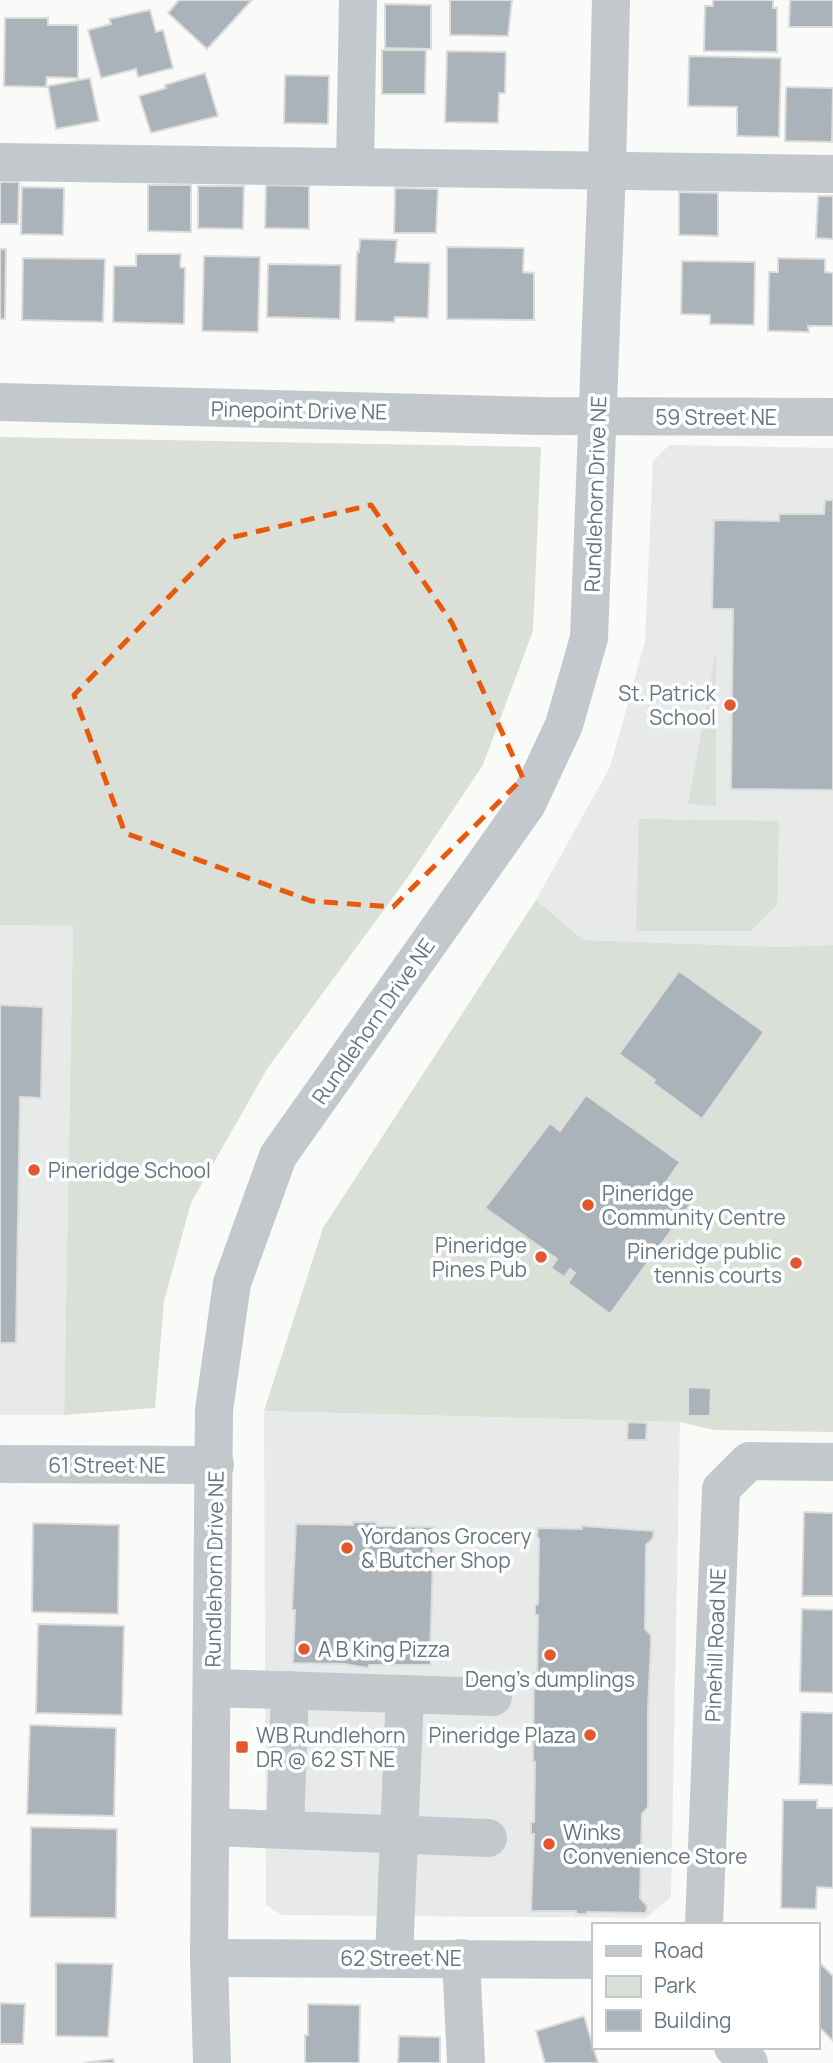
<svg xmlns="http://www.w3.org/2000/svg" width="833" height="2063" font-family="Manrope,sans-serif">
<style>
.built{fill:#e8e9e9}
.green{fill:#dadfd7}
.building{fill:#aab3b9;stroke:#dcdcda;stroke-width:2}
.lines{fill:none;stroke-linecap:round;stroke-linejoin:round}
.minor{stroke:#c3c8cc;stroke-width:38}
.marked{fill:none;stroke:#e8590c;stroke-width:5;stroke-dasharray:14 9;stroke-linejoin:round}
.poi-dot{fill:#e4572e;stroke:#fff;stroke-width:2.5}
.labels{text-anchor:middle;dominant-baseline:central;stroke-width:7;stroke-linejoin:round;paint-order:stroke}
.street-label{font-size:21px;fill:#657683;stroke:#fff}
.poi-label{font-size:21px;fill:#657683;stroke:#fff;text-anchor:start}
</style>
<rect width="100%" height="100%" fill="#fafaf8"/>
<g class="built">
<polygon points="669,445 833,448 833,945 781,947 582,940 536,900 610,767 645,642 653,461"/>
<polygon points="0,925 73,926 64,1415 0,1415"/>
<polygon points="264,1411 680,1422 671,1897 646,1918 282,1915 266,1905"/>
</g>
<g class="green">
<polygon points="0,437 541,447 533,631 483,765 408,877 267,1069 191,1203 164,1301 155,1408 64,1415 73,926 0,925"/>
<polygon points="716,652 716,806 688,804"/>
<polygon points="639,819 779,821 777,905 751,931 636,931"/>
<polygon points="536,900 583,940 781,947 833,945 833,1432 714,1430 680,1422 264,1411 323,1228"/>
</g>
<g class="building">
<polygon points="179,0 252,0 207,49 168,13"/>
<polygon points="450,0 512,0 508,36 450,35"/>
<polygon points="713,0 773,0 773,8 777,8 777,52 704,51 705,6 713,6"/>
<polygon points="790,0 833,0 833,27 789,27"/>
<polygon points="385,4 431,5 431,49 385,48"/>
<polygon points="150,10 156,32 163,30 173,68 138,77 136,69 101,78 88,30 111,24 109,19"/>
<polygon points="5,18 48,18 48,25 78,25 78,78 47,77 46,87 4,86"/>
<polygon points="382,50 426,50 425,94 382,94"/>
<polygon points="447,51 506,52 505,93 499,93 498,123 445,122"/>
<polygon points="689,56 781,58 779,137 737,136 737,107 688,106"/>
<polygon points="205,73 218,116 151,133 139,96 166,88 165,85"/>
<polygon points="285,75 329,76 328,124 284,123"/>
<polygon points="90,78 99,121 56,129 48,86"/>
<polygon points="786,87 833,88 832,142 785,141"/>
<polygon points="0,182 19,182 18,224 0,224"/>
<polygon points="148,185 191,185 191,232 148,231"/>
<polygon points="266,185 309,186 309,229 265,228"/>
<polygon points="198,186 244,186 243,229 198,228"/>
<polygon points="22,187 64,188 63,235 21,234"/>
<polygon points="395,188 438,189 436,233 394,233"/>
<polygon points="679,192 718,193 718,236 679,235"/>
<polygon points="818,196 833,196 833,239 816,238"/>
<polygon points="360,239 397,240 395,262 430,263 428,318 395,317 394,322 355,321 357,252 359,252"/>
<polygon points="447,247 524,248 523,272 534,273 534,320 447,319"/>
<polygon points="0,249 6,249 5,319 0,319"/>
<polygon points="136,254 181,254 180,267 185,268 184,324 113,322 114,266 136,266"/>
<polygon points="204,256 260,257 258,332 202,331"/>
<polygon points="23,258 105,259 103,322 22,320"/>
<polygon points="778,258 825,259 825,272 833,273 833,326 808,326 809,332 768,331 769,272 778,272"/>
<polygon points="682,261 755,262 754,325 710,324 710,315 681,314"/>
<polygon points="268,264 341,265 340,319 267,317"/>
<polygon points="825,500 833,500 833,790 731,789 733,609 712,609 714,520 779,521 779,514 824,514"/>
<polygon points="679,971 764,1032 702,1119 653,1083 655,1080 619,1054"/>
<polygon points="0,1005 43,1007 41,1098 20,1097 16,1343 0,1343"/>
<polygon points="586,1095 680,1162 666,1182 692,1202 610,1314 568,1283 575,1273 570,1269 564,1277 551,1268 557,1259 485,1208 550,1123 560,1131"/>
<polygon points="688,1387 711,1388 710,1416 688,1416"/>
<polygon points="628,1422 647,1423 646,1440 627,1440"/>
<polygon points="804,1512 833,1513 833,1596 802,1596"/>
<polygon points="353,1522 376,1522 376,1526 434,1527 430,1655 431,1665 369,1665 368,1668 344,1664 293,1663 295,1610 292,1610 296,1524 353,1525"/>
<polygon points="33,1523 119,1525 118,1614 32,1612"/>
<polygon points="582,1526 654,1531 653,1538 646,1545 645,1629 651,1635 651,1643 648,1708 648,1807 642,1814 640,1898 647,1906 646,1913 587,1912 587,1914 576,1914 576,1911 531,1911 534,1834 531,1834 531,1822 534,1822 535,1762 533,1762 534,1673 537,1673 538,1615 535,1615 535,1605 538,1604 539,1539 537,1536 538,1528 582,1529"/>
<polygon points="802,1609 833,1610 833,1693 800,1692"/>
<polygon points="38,1624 124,1626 122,1715 36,1713"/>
<polygon points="801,1712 833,1713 833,1785 799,1784"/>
<polygon points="30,1725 116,1728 114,1816 27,1814"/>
<polygon points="783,1800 817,1800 817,1808 833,1808 833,1888 817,1887 816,1909 781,1908"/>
<polygon points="31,1827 117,1829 116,1918 30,1917"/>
<polygon points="817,1960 833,1976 833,2041 817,2025"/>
<polygon points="56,1963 113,1964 108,2037 56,2036"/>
<polygon points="0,2003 25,2004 23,2044 0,2044"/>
<polygon points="308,2004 360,2005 359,2063 305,2063 305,2035 308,2035"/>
<polygon points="584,2016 598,2063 545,2063 536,2031"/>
<polygon points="399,2036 440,2037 440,2063 398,2063"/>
<polygon points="113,2059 114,2063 84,2063"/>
</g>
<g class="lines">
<g class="minor">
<polyline points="0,162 833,174"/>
<polyline points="355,166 358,0"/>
<polyline points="0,402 541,416 833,417"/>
<polyline points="0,1464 215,1465"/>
<polyline points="213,1688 493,1697"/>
<polyline points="211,1827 488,1838"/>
<polyline points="285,1830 290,1690"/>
<polyline points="704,1925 721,1489 749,1461 833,1462"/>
<polyline points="209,1958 593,1960"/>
<polyline points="394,1958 405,1694"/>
<polyline points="461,1958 466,2063"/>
<polyline points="733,2047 749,2063"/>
<polyline points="212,2063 209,1958 214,1410 232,1283 278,1156 527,804 564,725 589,638 607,169 611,0"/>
</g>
</g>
<path class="marked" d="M 371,505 L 452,623 L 523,778 L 393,907 L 311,901 L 125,833 L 74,695 L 225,539 Z"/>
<g class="poi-dot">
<circle cx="730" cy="705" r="7"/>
<circle cx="34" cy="1170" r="7"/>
<circle cx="588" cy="1205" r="7"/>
<circle cx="541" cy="1257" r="7"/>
<circle cx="796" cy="1263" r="7"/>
<circle cx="347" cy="1548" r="7"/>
<circle cx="304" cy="1649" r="7"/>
<circle cx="550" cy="1655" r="7"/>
<circle cx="590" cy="1735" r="7"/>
<rect x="235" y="1740" width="14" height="14" rx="3.5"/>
<circle cx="549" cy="1844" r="7"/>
</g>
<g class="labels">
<g class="street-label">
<text transform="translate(299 410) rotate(1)">Pinepoint Drive NE</text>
<text x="716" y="417">59 Street NE</text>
<text transform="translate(595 494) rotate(-88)">Rundlehorn Drive NE</text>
<text transform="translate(373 1021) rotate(-55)">Rundlehorn Drive NE</text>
<text x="107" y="1465">61 Street NE</text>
<text transform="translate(214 1569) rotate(-89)">Rundlehorn Drive NE</text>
<text transform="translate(715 1645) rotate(-88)">Pinehill Road NE</text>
<text x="401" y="1958">62 Street NE</text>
</g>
<g class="poi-label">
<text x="716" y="693" text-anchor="end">St. Patrick<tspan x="716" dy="24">School</tspan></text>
<text x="48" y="1170">Pineridge School</text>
<text x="602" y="1193">Pineridge<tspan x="602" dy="24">Community Centre</tspan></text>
<text x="527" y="1245" text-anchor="end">Pineridge<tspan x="527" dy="24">Pines Pub</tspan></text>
<text x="782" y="1251" text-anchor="end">Pineridge public<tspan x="782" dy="24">tennis courts</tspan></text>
<text x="361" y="1536">Yordanos Grocery<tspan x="361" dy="24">&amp; Butcher Shop</tspan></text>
<text x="318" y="1649">A B King Pizza</text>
<text x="550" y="1679" text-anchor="middle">Deng's dumplings</text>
<text x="256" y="1735">WB Rundlehorn<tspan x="256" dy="24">DR @ 62 ST NE</tspan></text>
<text x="576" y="1735" text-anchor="end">Pineridge Plaza</text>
<text x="563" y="1832">Winks<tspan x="563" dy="24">Convenience Store</tspan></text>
</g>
</g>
<rect x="592" y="1923" width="228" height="126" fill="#ffffff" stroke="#c1c8cd" stroke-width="2"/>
<rect x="606" y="1946" width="35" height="10" fill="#c3c8cc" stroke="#c1c8cd" stroke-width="2"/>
<text x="654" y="1958" font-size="21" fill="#657683">Road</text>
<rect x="606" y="1976" width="35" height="21" fill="#dadfd7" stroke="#c1c8cd" stroke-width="2"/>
<text x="654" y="1993" font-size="21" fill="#657683">Park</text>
<rect x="606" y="2010" width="35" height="21" fill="#aab3b9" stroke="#c1c8cd" stroke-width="2"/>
<text x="654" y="2028" font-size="21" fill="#657683">Building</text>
</svg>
